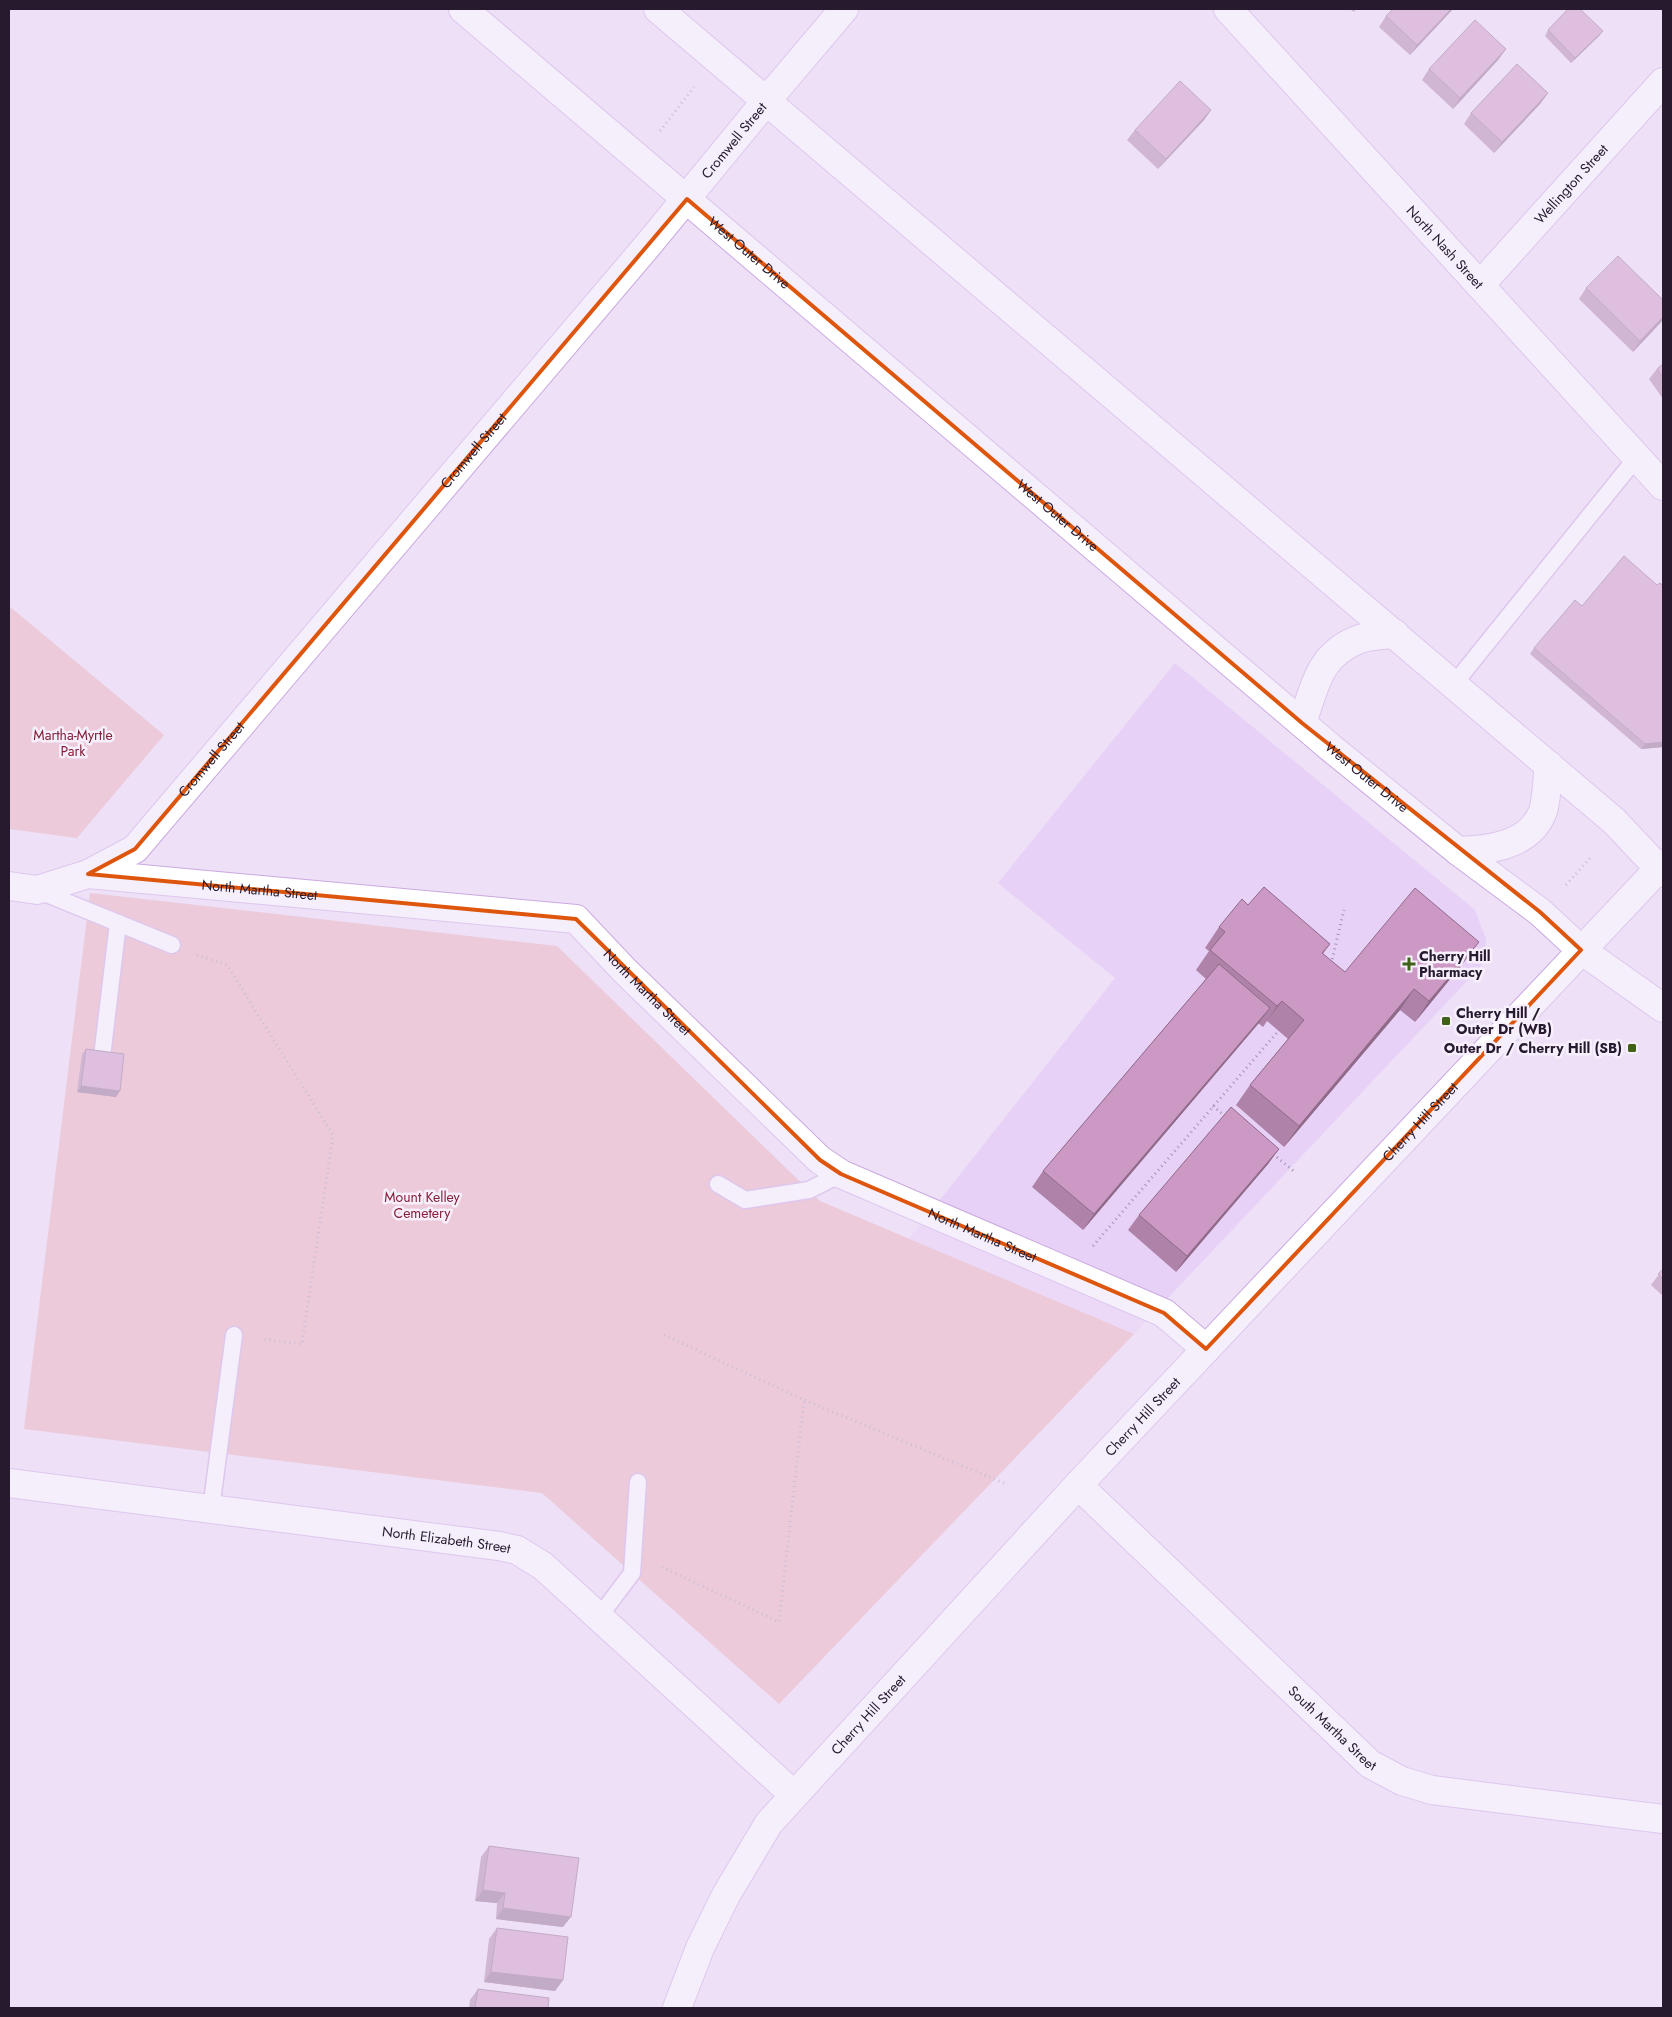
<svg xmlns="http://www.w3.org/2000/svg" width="1672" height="2017" font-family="Jost,sans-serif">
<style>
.built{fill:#e8d1f7}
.green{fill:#eab0b6}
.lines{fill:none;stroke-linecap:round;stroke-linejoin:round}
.service-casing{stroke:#cba9e1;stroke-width:19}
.minor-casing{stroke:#cba9e1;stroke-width:30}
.tertiary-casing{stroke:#cba9e1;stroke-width:30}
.secondary-casing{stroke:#cba9e1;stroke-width:30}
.path{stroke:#a295ab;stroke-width:3;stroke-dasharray:1 4;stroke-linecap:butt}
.service{stroke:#fff;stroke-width:16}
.minor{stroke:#fff;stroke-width:28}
.tertiary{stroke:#fff;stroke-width:28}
.secondary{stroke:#fff;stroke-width:28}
.wall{fill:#af83a9}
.shaded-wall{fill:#8f6a89}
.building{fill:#cc98c4;stroke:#8f6a89}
.marked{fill:none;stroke:#de560e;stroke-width:4;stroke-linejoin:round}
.poi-dot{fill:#3f6118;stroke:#f7f0fc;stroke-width:2}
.labels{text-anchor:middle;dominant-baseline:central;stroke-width:5;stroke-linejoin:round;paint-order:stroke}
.street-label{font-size:14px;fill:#271a2f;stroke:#f7f0fc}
.park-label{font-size:14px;fill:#841f38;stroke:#f7f0fc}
.poi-label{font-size:14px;font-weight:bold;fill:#271a2f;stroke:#f7f0fc;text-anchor:start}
</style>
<rect width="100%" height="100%" fill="#ede0f7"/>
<polygon class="built" points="1175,663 1475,910 1486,939 1484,963 1134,1334 909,1239 1115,978 998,883"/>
<g class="green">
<polygon points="9,606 164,735 77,838 9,829"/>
<polygon points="90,893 557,946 820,1201 1134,1334 779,1704 542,1493 24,1429"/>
</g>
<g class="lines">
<g class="service-casing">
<g id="service">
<polyline points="1454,684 1637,457"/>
<polyline points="37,890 118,923 102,1057"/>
<polyline points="118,923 172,945"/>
<polyline points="718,1184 745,1200 809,1190 841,1174"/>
<polyline points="211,1509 234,1335"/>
<polyline points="599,1617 632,1573 638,1482"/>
</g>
</g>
<g class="minor-casing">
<g id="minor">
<path id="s1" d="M 1228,9 L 1663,486"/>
<path id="s2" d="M 1480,285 L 1663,82"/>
<path id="s3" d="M 88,874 L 135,849 L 648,245 L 767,100 L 844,9"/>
<path id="s4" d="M 9,886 L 37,890 L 88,874 L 576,919 L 625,971 L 820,1160 L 841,1174 L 1164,1313 L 1206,1349"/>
<path id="s5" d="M 9,1483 L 499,1546 L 517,1550 L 543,1566 L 794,1795"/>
<path id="s6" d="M 1078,1485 L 1370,1764 L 1402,1781 L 1432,1790 L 1663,1819"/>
</g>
</g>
<g class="tertiary-casing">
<g id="tertiary">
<path id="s7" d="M 677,2008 L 700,1948 L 726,1895 L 769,1823 L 1078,1485 L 1663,864"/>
</g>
</g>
<g class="secondary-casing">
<g id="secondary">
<path id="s8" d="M 463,9 L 1331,748 L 1458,851 L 1540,912 L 1581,950 L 1663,1008"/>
<polyline points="658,9 1614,821 1663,873"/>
<path d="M 1302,723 C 1315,687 1318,656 1357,640 C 1368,635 1383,635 1395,634"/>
<path d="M 1458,851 C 1489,850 1530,846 1543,811 C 1547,799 1547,778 1549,765"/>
</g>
</g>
<g class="path">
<polyline points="660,131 694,87"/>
<polyline points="1566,885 1591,857"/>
<polyline points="197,955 227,965 333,1135 302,1344 262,1339"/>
<polyline points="1331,964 1344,910"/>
<polyline points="1213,1106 1227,1118"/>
<polyline points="1273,1154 1296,1173"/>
<polyline points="1093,1246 1280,1029"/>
<polyline points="664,1335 804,1400 1006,1484"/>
<polyline points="662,1567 779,1622 804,1400"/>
</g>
<use href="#service" class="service"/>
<use href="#minor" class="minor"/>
<use href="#tertiary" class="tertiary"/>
<use href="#secondary" class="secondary"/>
</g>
<g class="wall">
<polygon points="1350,9 1356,9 1354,12"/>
<polygon points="1393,9 1453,9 1410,55 1379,27 1386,16"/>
<polygon points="1548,30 1603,31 1599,36 1571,63 1545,36"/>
<polygon points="1506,49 1498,60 1453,109 1422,80 1429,69"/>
<polygon points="1548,93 1540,104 1494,153 1464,124 1471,113"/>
<polygon points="1211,110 1204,120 1158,169 1127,140 1135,130"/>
<polygon points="1586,288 1663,300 1663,320 1633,352 1579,299"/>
<polygon points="1663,364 1663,399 1649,379 1657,369"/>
<polygon points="1657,585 1663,747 1641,749 1530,654 1534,648 1582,606"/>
<polygon points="1248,905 1330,944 1323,954 1345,972 1464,962 1415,1022 1400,1010 1284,1147 1236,1105 1250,1085 1288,1039 1267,1021 1263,1027 1258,1023 1083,1230 1032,1187 1043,1171 1206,979 1196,970 1209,951 1205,948 1219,927"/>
<polygon points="86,1049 116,1097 77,1092 82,1054"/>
<polygon points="1279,1149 1268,1164 1176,1272 1128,1230 1139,1215"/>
<polygon points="1663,1269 1663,1296 1651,1285"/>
<polygon points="489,1846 563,1927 496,1919 497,1903 475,1901 481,1857"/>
<polygon points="497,1928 563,1980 555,1991 484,1982 489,1939"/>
<polygon points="478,1989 548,2008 469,2008 470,2000"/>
</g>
<g class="shaded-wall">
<polygon points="1451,9 1453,9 1410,55 1417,45"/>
<polygon points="1603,31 1599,36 1571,63 1575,58"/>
<polygon points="1506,49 1498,60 1453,109 1460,98"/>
<polygon points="1548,93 1540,104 1494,153 1502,142"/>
<polygon points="1211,110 1204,120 1158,169 1166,159"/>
<polygon points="1663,317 1663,320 1633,352 1640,341"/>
<polygon points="1663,742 1663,747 1641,749 1645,744"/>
<polygon points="1479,942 1464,962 1415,1022 1429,1001"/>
<polygon points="1414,989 1400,1010 1284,1147 1299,1126"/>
<polygon points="1282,1001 1267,1021 1263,1027 1277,1006"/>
<polygon points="1270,1008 1259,1023 1083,1230 1094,1214"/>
<polygon points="81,1086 120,1091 116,1097 77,1092"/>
<polygon points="1279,1149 1268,1164 1176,1272 1187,1256"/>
<polygon points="483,1890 505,1893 497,1903 475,1901"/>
<polygon points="503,1908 571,1917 563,1927 496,1919"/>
<polygon points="491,1972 563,1980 555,1991 484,1982"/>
</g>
<g class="building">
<polygon points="1393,9 1451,9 1417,45 1386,16"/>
<polygon points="1568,9 1580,9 1603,31 1575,58 1548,30"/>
<polygon points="1475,20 1506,49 1460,98 1429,69"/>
<polygon points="1517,64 1548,93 1502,142 1471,113"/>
<polygon points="1180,81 1211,110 1166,159 1135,130"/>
<polygon points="1618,256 1663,300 1663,317 1640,341 1586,288"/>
<polygon points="1663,364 1663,378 1657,369"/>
<polygon points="1624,556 1657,585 1660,583 1663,586 1663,742 1645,744 1534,648 1575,600 1582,606"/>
<polygon points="1264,887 1330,944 1322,953 1345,972 1415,888 1479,942 1429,1001 1414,989 1299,1126 1250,1085 1304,1020 1282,1001 1277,1006 1210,950 1225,932 1219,927 1242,899 1248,905"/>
<polygon points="1219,964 1270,1008 1094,1214 1043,1171"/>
<polygon points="86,1049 124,1054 120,1091 81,1086"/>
<polygon points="1231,1107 1279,1149 1187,1256 1139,1215"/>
<polygon points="1663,1269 1663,1279 1658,1274"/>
<polygon points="489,1846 579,1858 571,1917 503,1908 505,1893 483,1890"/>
<polygon points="497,1928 568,1937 563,1980 491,1972"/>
<polygon points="478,1989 549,1998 548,2008 475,2008"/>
</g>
<path d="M0 0H1672V2017H0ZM 687,199 L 1302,723 L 1540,912 L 1581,950 L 1206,1349 L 1164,1313 L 841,1174 L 820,1160 L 576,919 L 88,874 L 135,849 Z" fill="#ede0f7" fill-opacity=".55" fill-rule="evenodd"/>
<path class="marked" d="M 687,199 L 1302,723 L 1540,912 L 1581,950 L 1206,1349 L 1164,1313 L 841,1174 L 820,1160 L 576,919 L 88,874 L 135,849 Z"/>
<g class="poi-dot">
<path d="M1406.5 956.5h5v5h5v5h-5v5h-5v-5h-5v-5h5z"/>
<rect x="1441" y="1016" width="10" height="10" rx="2.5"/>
<rect x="1627" y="1043" width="10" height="10" rx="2.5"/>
</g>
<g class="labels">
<g class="street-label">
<text stroke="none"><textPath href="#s3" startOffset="981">Cromwell Street</textPath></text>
<text stroke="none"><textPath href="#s2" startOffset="136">Wellington Street</textPath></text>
<text stroke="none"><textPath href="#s1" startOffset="322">North Nash Street</textPath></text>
<text stroke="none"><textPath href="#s8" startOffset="376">West Outer Drive</textPath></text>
<text stroke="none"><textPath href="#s3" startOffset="576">Cromwell Street</textPath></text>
<text stroke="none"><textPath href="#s8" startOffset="781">West Outer Drive</textPath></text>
<text stroke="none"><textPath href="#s3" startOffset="171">Cromwell Street</textPath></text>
<text stroke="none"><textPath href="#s8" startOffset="1186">West Outer Drive</textPath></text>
<text stroke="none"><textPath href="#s4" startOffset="254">North Martha Street</textPath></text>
<text stroke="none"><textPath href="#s4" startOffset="674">North Martha Street</textPath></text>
<text stroke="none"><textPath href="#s7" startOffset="1164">Cherry Hill Street</textPath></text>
<text stroke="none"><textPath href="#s4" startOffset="1094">North Martha Street</textPath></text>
<text stroke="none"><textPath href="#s7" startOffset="759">Cherry Hill Street</textPath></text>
<text stroke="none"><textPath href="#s5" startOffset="441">North Elizabeth Street</textPath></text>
<text stroke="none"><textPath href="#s7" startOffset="354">Cherry Hill Street</textPath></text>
<text stroke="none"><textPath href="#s6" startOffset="352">South Martha Street</textPath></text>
</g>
<g class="park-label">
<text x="73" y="735">Martha-Myrtle<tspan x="73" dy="16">Park</tspan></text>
<text x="422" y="1197">Mount Kelley<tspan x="422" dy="16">Cemetery</tspan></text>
</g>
<g class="poi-label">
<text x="1419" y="956">Cherry Hill<tspan x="1419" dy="16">Pharmacy</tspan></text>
<text x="1456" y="1013">Cherry Hill /<tspan x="1456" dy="16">Outer Dr (WB)</tspan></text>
<text x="1622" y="1048" text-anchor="end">Outer Dr / Cherry Hill (SB)</text>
</g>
</g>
<rect width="1672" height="2017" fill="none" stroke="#271a2f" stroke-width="20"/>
</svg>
